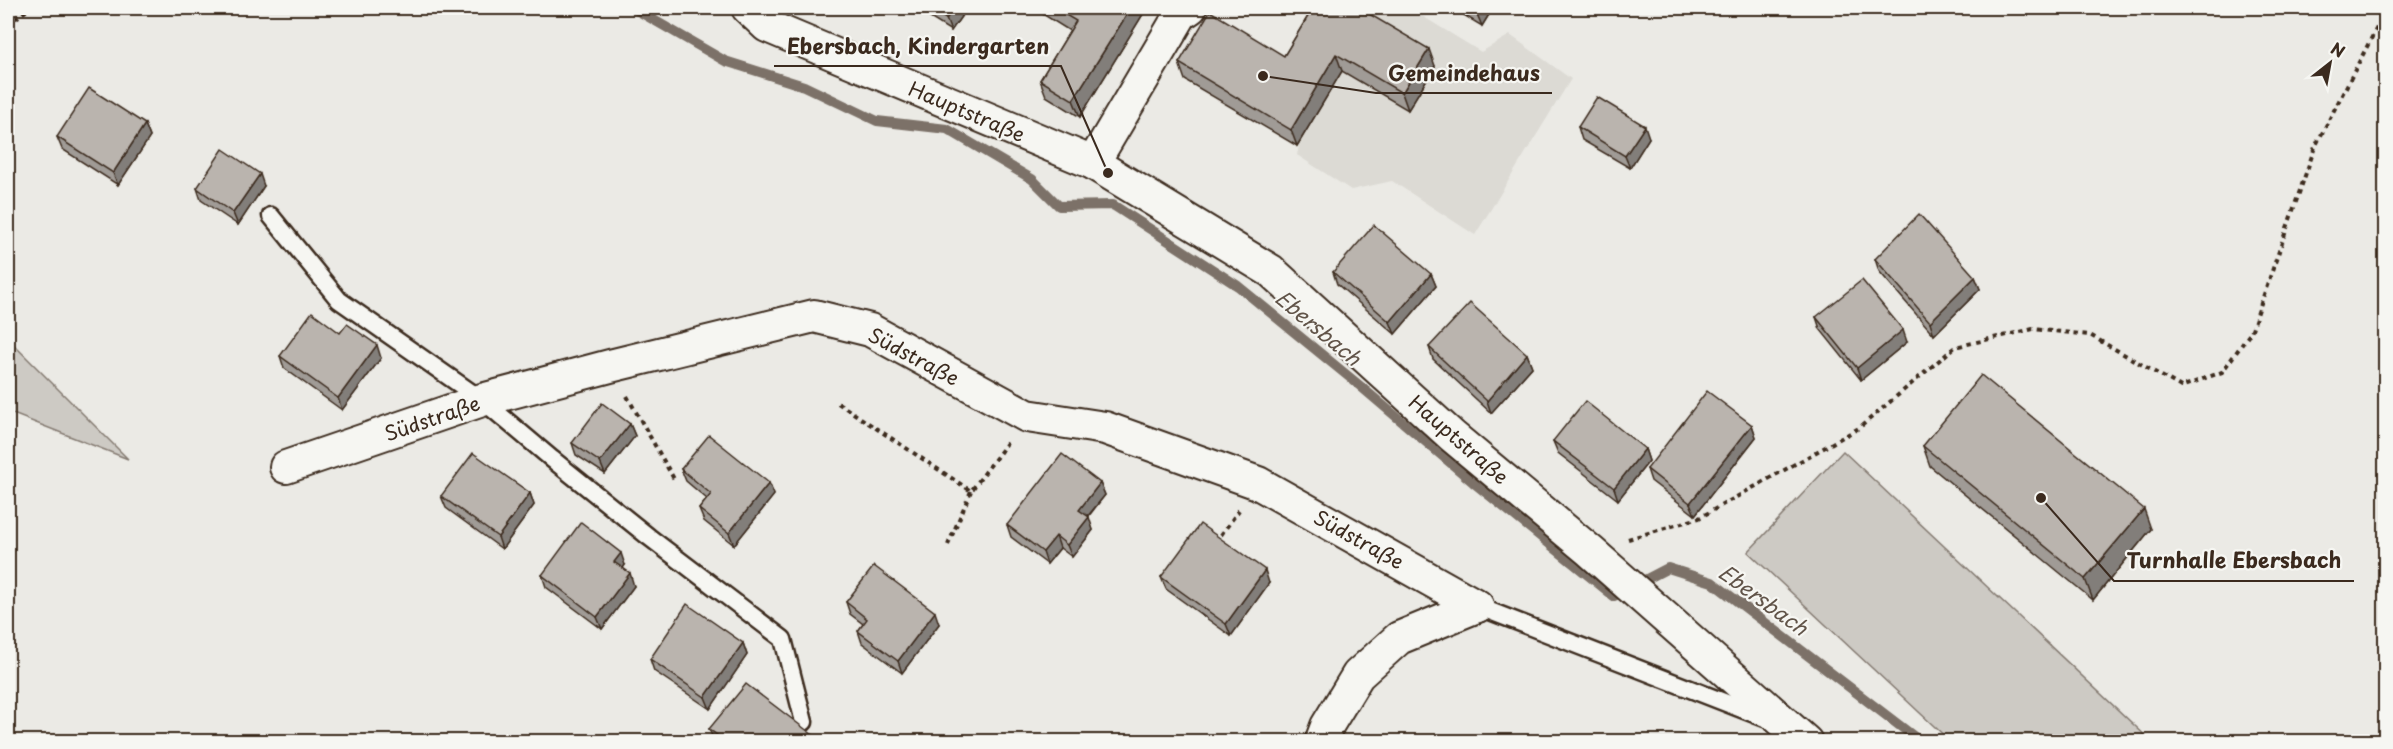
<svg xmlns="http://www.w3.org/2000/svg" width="2393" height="749" font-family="'Playpen Sans',sans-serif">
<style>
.built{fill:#dcdad4}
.green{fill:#cdcac4;stroke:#847a71;stroke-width:1.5}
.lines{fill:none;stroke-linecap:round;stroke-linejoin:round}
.stream{stroke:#7c7167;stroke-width:10}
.lane-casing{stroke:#3b2a1e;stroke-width:21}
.street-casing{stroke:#3b2a1e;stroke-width:36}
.path{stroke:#3b2a1e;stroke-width:4;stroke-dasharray:4.5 4.5;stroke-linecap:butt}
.lane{stroke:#f6f6f2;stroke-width:16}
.street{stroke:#f6f6f2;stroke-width:32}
.wall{fill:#a09b96;stroke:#3b2a1e;stroke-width:1.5}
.shaded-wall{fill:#827e7a;stroke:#3b2a1e;stroke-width:1.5}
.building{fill:#bab4ae;stroke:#3b2a1e;stroke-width:1.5}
.labels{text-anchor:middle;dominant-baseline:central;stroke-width:4.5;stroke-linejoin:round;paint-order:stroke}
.street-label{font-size:20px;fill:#3b2a1e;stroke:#f6f6f2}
.water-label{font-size:21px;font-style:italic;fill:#615449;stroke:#f6f6f2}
.leader{fill:none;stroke:#3b2a1e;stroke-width:2}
.callout-dot{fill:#3b2a1e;stroke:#f6f6f2;stroke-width:2}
.callout-label{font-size:21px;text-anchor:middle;font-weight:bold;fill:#3b2a1e;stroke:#f6f6f2;stroke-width:4.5;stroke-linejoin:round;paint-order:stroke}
</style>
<rect width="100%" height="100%" fill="#ebeae5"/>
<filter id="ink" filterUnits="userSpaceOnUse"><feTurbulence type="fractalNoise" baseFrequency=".0167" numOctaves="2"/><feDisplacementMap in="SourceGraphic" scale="12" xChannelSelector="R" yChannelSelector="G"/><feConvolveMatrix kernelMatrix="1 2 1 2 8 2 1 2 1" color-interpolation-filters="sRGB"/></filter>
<g filter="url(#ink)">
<polygon class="built" points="1329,8 1409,8 1481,52 1510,35 1571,79 1475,235 1392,181 1351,190 1297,155"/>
<g class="green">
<polygon points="8,339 128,459 8,412"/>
<polygon points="1843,451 2151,741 1950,741 1748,552"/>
</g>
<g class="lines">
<polyline class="stream" points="633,8 725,61 804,86 877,121 947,129 1032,179 1059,206 1113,205 1238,286 1359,385 1473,482 1614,596 1668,568 1712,582 1921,742"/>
<g class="lane-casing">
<g id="lane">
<polyline points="271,216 339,300 482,400 552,459 649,537 783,639 804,722"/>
<polyline points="1477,606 1770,720"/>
</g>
</g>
<g class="street-casing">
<g id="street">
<polyline points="748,8 767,26 1093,163 1271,271 1452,436 1590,551 1806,742"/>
<polyline points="1093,163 1181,14 1190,8"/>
<polyline points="286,467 482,400 610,366 814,316 870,330 1027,416 1105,428 1258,483 1477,606"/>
<polyline points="1321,742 1327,726 1358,675 1399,638 1477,606"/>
</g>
</g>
<g class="path">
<polyline points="8,24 30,8"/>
<polyline points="627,396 674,479"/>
<polyline points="838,403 971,491 1007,443"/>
<polyline points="1221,535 1239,510"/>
<polyline points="1628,539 1699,518 1859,428 1955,347 2033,329 2090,335 2181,387 2222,372 2251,332 2315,147 2386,10"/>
<polyline points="948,545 971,491"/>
</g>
<use href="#lane" class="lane"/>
<use href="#street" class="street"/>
</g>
<g class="wall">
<polygon points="914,8 967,8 951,31"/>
<polygon points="1033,8 1144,8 1145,11 1080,117 1046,96 1040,80 1070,31"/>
<polygon points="1313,8 1435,66 1408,110 1342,71 1297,146 1185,80 1179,63 1284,56"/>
<polygon points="1452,8 1493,8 1482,26"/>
<polygon points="145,124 150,137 118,185 62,149 57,137"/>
<polygon points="1578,127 1649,138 1630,168 1582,140"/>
<polygon points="264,186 238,225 201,200 197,188"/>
<polygon points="1875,259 1975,277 1980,289 1934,335 1879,271"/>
<polygon points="1333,272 1431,274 1436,286 1395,334 1337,284"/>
<polygon points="1816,317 1907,342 1861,380 1820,329"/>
<polygon points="340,333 381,358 342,410 284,368 280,356"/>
<polygon points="1429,347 1527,354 1532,367 1491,413 1433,359"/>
<polygon points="630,424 635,436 605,474 576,455 572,443"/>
<polygon points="1752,425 1756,437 1695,515 1651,481 1647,469"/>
<polygon points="1553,441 1645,449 1649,461 1618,500 1558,453"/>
<polygon points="1923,446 2151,529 2093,600 1930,466"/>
<polygon points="681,469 769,483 774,495 734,545 704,521 699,509 707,499 686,481"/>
<polygon points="1100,483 1105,495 1088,517 1093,530 1072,557 1060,548 1047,564 1011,537 1007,525"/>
<polygon points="530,493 534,505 502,549 446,508 441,496"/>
<polygon points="625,565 623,568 634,586 602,629 546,587 542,575"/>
<polygon points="1161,577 1269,583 1231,636 1166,589"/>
<polygon points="846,602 939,624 902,673 862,643 858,631 863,624 850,614"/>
<polygon points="743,643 747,655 710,709 654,671 650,659"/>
<polygon points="709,729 815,741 714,741"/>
</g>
<g class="shaded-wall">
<polygon points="954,8 967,8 951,31 946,19"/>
<polygon points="1131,8 1144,8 1145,11 1080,117 1073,100"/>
<polygon points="1481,8 1493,8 1482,26 1477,14"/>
<polygon points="1429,49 1435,66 1408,110 1402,93"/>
<polygon points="1336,54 1342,71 1297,146 1291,130"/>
<polygon points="145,124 150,137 118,185 113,173"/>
<polygon points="1645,126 1649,138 1630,168 1625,156"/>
<polygon points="260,174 264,186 238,225 233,213"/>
<polygon points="1431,274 1436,286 1395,334 1390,322"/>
<polygon points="1975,277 1980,289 1934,335 1930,322"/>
<polygon points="1903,330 1907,342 1861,380 1857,368"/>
<polygon points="377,345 381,358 342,410 338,398"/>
<polygon points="1527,354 1532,367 1491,413 1487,401"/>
<polygon points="630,424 635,436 605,474 600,462"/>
<polygon points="1752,425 1756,437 1695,515 1690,503"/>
<polygon points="1645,449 1649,461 1618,500 1614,488"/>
<polygon points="769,483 774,495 734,545 729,533"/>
<polygon points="1100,483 1105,495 1083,522 1079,510"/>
<polygon points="530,493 534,505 502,549 498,537"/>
<polygon points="2144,509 2151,529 2093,600 2085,579"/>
<polygon points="1089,517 1093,530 1072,557 1067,545"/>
<polygon points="1056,536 1060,548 1047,564 1043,552"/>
<polygon points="621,553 625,565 619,574 614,562"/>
<polygon points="1265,570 1269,583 1231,636 1226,624"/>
<polygon points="630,573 634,586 602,629 597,617"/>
<polygon points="935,612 939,624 902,673 898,661"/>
<polygon points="743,643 747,655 710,709 705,697"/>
<polygon points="813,735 815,741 808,741"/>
</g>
<g class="building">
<polygon points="928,8 954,8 946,19"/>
<polygon points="1054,8 1131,8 1073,100 1040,80 1076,21"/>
<polygon points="1313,8 1359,8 1429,49 1402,93 1336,54 1291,130 1179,63 1210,11 1284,56"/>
<polygon points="1466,8 1481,8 1477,14"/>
<polygon points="89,88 145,124 113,173 57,137"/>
<polygon points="1597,97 1645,126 1625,156 1578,127"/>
<polygon points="223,149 260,174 233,213 197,188"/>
<polygon points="1919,214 1975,277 1930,322 1875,259"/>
<polygon points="1374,225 1431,274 1390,322 1333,272"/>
<polygon points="1862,280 1903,330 1857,368 1816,317"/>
<polygon points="1470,303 1527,354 1487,401 1429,347"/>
<polygon points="312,312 340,333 347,324 377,345 338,398 280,356"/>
<polygon points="1981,375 2144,509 2085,579 1923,446"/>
<polygon points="1707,391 1752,425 1690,503 1647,469"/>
<polygon points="1585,401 1645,449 1614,488 1553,441"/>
<polygon points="602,403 630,424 600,462 572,443"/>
<polygon points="709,435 769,483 729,533 699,509 711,494 681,469"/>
<polygon points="473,453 530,493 498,537 441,496"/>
<polygon points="1062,454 1100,483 1079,510 1089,517 1067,545 1056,536 1043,552 1007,525"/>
<polygon points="581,522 621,553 614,562 630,573 597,617 542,575"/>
<polygon points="1200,524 1265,570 1226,624 1161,577"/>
<polygon points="874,566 935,612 898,661 858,631 867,619 846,602"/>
<polygon points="687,604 743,643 705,697 650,659"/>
<polygon points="746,684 813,735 808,741 725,741 709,729"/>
</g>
</g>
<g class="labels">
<g class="street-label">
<text transform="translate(967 111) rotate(23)">Hauptstraße</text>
<text transform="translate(914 356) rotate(28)">Südstraße</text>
<text transform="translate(432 418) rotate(-19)">Südstraße</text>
<text transform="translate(1459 439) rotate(41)">Hauptstraße</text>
<text transform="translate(1359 539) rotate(29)">Südstraße</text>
</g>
<g class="water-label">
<text transform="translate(1319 327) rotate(40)">Ebersbach</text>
<text transform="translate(1764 599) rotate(36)">Ebersbach</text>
</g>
</g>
<path class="leader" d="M1108 173L1061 66H774M1263 76L1376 93H1552M2041 498L2114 581H2354"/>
<g class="callout-dot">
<circle cx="1108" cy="173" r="6"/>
<circle cx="1263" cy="76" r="6"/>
<circle cx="2041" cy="498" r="6"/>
</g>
<g class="callout-label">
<text x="918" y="54">Ebersbach, Kindergarten</text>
<text x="1464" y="81">Gemeindehaus</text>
<text x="2234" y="568">Turnhalle Ebersbach</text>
</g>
<rect width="2393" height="749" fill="none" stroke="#f6f6f2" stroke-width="30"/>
<rect x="15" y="15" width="2363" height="719" fill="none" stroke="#3b2a1e" stroke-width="2" filter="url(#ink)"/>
<g transform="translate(2330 63) rotate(31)" stroke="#f6f6f2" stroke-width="4.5" paint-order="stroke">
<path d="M0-4.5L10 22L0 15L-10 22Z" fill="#3b2a1e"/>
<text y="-9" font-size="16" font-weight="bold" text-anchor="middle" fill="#3b2a1e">N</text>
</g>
</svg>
